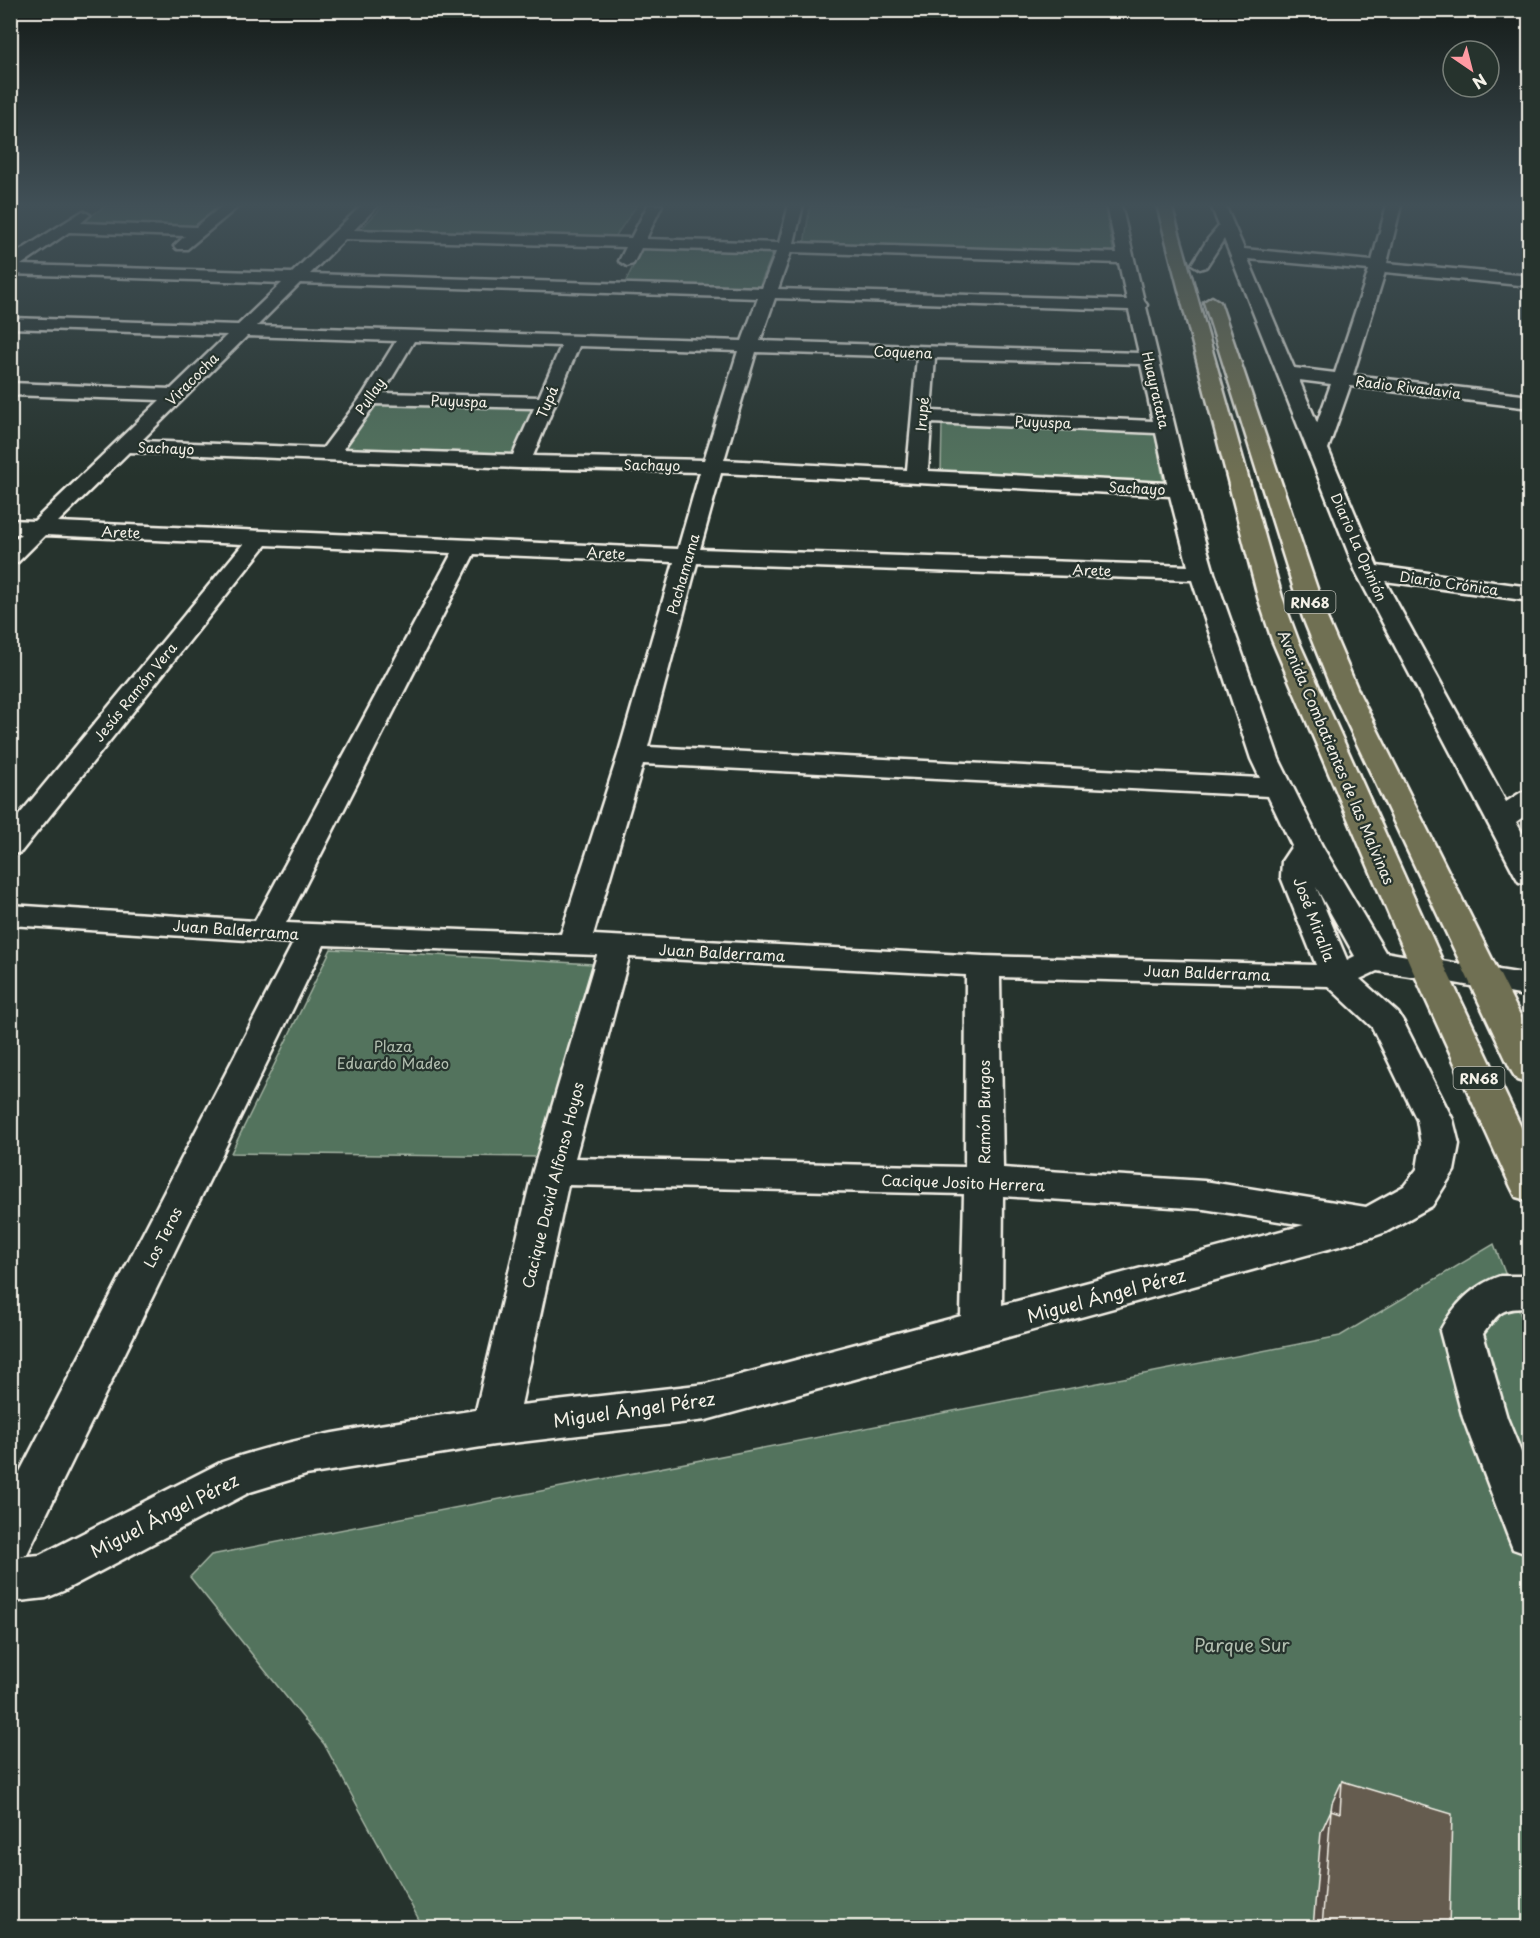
<svg xmlns="http://www.w3.org/2000/svg" width="1540" height="1938" font-family="'Playpen Sans',sans-serif">
<style>
.green{fill:#52735d;stroke:#a3b2a2;stroke-width:1.5}
.lines{fill:none;stroke-linecap:round;stroke-linejoin:round}
.street-casing{stroke:#f4f1e8;stroke-width:5}
.secondary-casing{stroke:#f4f1e8;stroke-width:5}
.primary-casing{stroke:#f4f1e8;stroke-width:5}
.street{fill:#26332d;fill-rule:evenodd}
.secondary{fill:#26332d;fill-rule:evenodd}
.primary{fill:#706f52;fill-rule:evenodd}
.wall{fill:#574e44;stroke:#f4f1e8;stroke-width:1.5}
.building{fill:#655b4f;stroke:#f4f1e8;stroke-width:1.5}
.labels{text-anchor:middle;dominant-baseline:central;stroke-width:4.5;stroke-linejoin:round;paint-order:stroke}
.far-street-label{font-size:14px;fill:#f4f1e8;stroke:#26332d}
.shield{fill:#26332d;stroke:#b6b8b0;stroke-width:1.5}
.shield-label{font-size:14px;font-weight:bold;fill:#f4f1e8}
.street-label{font-size:15px;fill:#f4f1e8;stroke:#26332d}
.park-label{font-size:15px;fill:#b3bfb0;stroke:#26332d}
.near-street-label{font-size:18px;fill:#f4f1e8;stroke:#26332d}
.near-park-label{font-size:18px;fill:#b3bfb0;stroke:#26332d}
</style>
<rect width="100%" height="100%" fill="#26332d"/>
<filter id="ink" filterUnits="userSpaceOnUse"><feTurbulence type="fractalNoise" baseFrequency=".0167" numOctaves="2"/><feDisplacementMap in="SourceGraphic" scale="12" xChannelSelector="R" yChannelSelector="G"/><feConvolveMatrix kernelMatrix="1 2 1 2 8 2 1 2 1" color-interpolation-filters="sRGB"/></filter>
<g filter="url(#ink)">
<g class="green">
<polygon points="107,205 222,205 194,227 79,224"/>
<polygon points="384,205 637,205 615,237 359,231"/>
<polygon points="810,205 1104,205 1114,254 804,245"/>
<polygon points="643,246 774,250 758,290 623,287"/>
<polygon points="379,402 534,408 511,458 341,452"/>
<polygon points="942,424 1155,434 1164,484 941,473"/>
<polygon points="331,949 593,964 540,1157 231,1153"/>
<polygon points="1494,1244 1529,1337 1529,1927 423,1927 324,1744 190,1577 211,1555 1340,1336"/>
</g>
<g class="lines">
<g class="street-casing">
<g id="street">
<path d="M 223,205 L 240,205 L 187,249 L 177,249 L 174,246 L 185,236 L 69,232 L 21,265 L 292,273 L 362,205 L 378,205 L 354,230 L 631,238 L 648,205 L 662,205 L 646,239 L 779,243 L 789,205 L 803,205 L 794,243 L 1117,253 L 1107,205 L 1121,205 L 1144,301 L 1147,305 L 1146,307 L 1190,490 L 1214,573 L 1279,759 L 1322,846 L 1385,952 L 1441,962 L 1446,969 L 1441,976 L 1429,979 L 1377,971 L 1360,979 L 1398,1013 L 1403,1021 L 1453,1120 L 1459,1144 L 1454,1171 L 1432,1206 L 1386,1232 L 1372,1237 L 706,1420 L 494,1445 L 306,1475 L 250,1492 L 63,1591 L 46,1598 L 10,1602 L 10,1491 L 293,943 L 10,925 L 10,905 L 255,921 L 452,553 L 266,545 L 21,852 L 10,855 L 10,826 L 243,544 L 45,535 L 18,562 L 10,564 L 10,544 L 21,534 L 10,534 L 10,520 L 34,521 L 160,400 L 10,395 L 10,383 L 171,389 L 227,335 L 10,328 L 10,318 L 238,325 L 282,283 L 10,274 L 10,257 L 83,211 L 90,215 L 81,223 L 196,227 ZM 345,239 L 626,247 L 619,261 L 627,266 L 633,264 L 641,248 L 776,252 L 762,288 L 310,274 ZM 791,252 L 1119,263 L 1127,300 L 778,289 ZM 300,283 L 758,298 L 742,341 L 257,326 ZM 775,298 L 1129,310 L 1139,353 L 760,341 ZM 247,336 L 396,341 L 362,396 L 323,448 L 141,441 ZM 414,341 L 561,346 L 539,397 L 383,393 ZM 579,346 L 738,351 L 704,460 L 533,456 ZM 756,352 L 917,357 L 907,470 L 724,460 ZM 935,358 L 1141,364 L 1153,421 L 931,411 ZM 375,404 L 534,408 L 513,455 L 343,449 ZM 931,423 L 1156,433 L 1167,483 L 928,471 ZM 129,452 L 520,468 L 700,472 L 678,549 L 58,522 ZM 721,473 L 1170,496 L 1188,566 L 700,549 ZM 474,554 L 674,562 L 618,755 L 561,934 L 286,923 ZM 697,563 L 1192,580 L 1251,759 L 1260,778 L 648,747 ZM 643,764 L 1268,796 L 1292,846 L 1282,861 L 1281,877 L 1316,965 L 983,956 L 593,935 ZM 1316,887 L 1355,956 L 1347,960 ZM 324,945 L 597,955 L 533,1171 L 476,1410 C 390,1424 304,1433 222,1462 L 40,1555 L 17,1557 L 27,1554 ZM 629,957 L 966,975 L 965,1167 L 575,1158 ZM 1000,977 L 1328,986 L 1372,1027 L 1417,1120 L 1421,1144 L 1417,1169 L 1404,1186 L 1366,1207 L 1204,1181 L 1003,1168 ZM 568,1185 L 964,1194 L 961,1316 L 706,1384 L 521,1405 ZM 1003,1196 L 1204,1209 L 1304,1225 L 1002,1305 Z"/>
<path d="M 1211,205 L 1225,205 L 1244,249 L 1372,261 L 1387,205 L 1401,205 L 1387,263 L 1530,276 L 1530,286 L 1385,272 L 1353,375 L 1530,396 L 1530,408 L 1350,386 L 1328,449 L 1377,566 L 1530,587 L 1530,601 L 1385,581 L 1506,802 L 1520,793 L 1530,790 L 1530,812 L 1516,822 L 1530,846 L 1530,884 L 1519,882 L 1515,875 L 1356,572 L 1224,239 L 1206,267 L 1200,269 L 1192,264 L 1208,239 L 1219,226 ZM 1248,259 L 1369,270 L 1335,373 L 1294,368 ZM 1299,380 L 1331,384 L 1317,423 Z"/>
<path d="M 1500,1276 L 1530,1276 L 1530,1308 C 1500,1308 1500,1311 1483,1334 L 1507,1418 L 1530,1474 L 1530,1555 L 1513,1549 L 1507,1534 L 1463,1418 L 1440,1331 C 1453,1306 1473,1285 1500,1276 Z"/>
</g>
</g>
<g class="secondary-casing">
<polygon id="secondary" points="1429,959 1530,975 1530,997 1417,976 1412,969 1417,962"/>
</g>
<g class="primary-casing">
<g id="primary">
<polygon points="1157,205 1171,205 1282,597 1298,640 1446,969 1530,1146 1530,1201 1516,1197 1511,1187 1412,969 1272,640 1258,597"/>
<polygon points="1212,297 1220,302 1327,618 1360,695 1530,1035 1530,1084 1517,1080 1512,1072 1334,695 1303,618 1204,302"/>
</g>
</g>
<use href="#street" class="street"/>
<use href="#secondary" class="secondary"/>
<use href="#primary" class="primary"/>
</g>
<polygon class="wall" points="1342,1781 1449,1928 1313,1928 1321,1832 1331,1810 1332,1803"/>
<polygon class="building" points="1342,1781 1452,1814 1449,1928 1322,1928 1331,1810 1340,1813"/>
</g>
<linearGradient id="sky" x2="0" y2="1"><stop stop-color="#151c19"/><stop offset="0.43" stop-color="#415057"/><stop offset="1" stop-color="#415057" stop-opacity="0"/></linearGradient>
<rect width="1540" height="477" fill="url(#sky)"/>
<g class="labels">
<g class="far-street-label">
<text transform="translate(903 352) rotate(2)">Coquena</text>
<text transform="translate(192 379) rotate(-45)">Viracocha</text>
<text transform="translate(1408 387) rotate(7)">Radio Rivadavia</text>
<text transform="translate(1156 390) rotate(77)">Huayratata</text>
<text transform="translate(370 396) rotate(-56)">Pullay</text>
<text transform="translate(459 401) rotate(2)">Puyuspa</text>
<text transform="translate(547 402) rotate(-67)">Tupá</text>
<text transform="translate(922 414) rotate(-86)">Irupé</text>
<text transform="translate(1043 422) rotate(2)">Puyuspa</text>
<text transform="translate(166 448) rotate(2)">Sachayo</text>
<text transform="translate(652 465) rotate(1)">Sachayo</text>
<text transform="translate(1137 488) rotate(3)">Sachayo</text>
<text transform="translate(121 532) rotate(2)">Arete</text>
<text transform="translate(1359 547) rotate(66)">Diario La Opinión</text>
<text transform="translate(606 553) rotate(3)">Arete</text>
<text transform="translate(1092 570) rotate(2)">Arete</text>
<text transform="translate(683 574) rotate(-74)">Pachamama</text>
<text transform="translate(1449 583) rotate(8)">Diario Crónica</text>
<text transform="translate(135 692) rotate(-51)">Jesús Ramón Vera</text>
</g>
<g class="shield">
<rect x="1284.5" y="591" width="51" height="22" rx="4.5"/>
<rect x="1453.5" y="1067" width="51" height="22" rx="4.5"/>
</g>
<g class="shield-label">
<text x="1310" y="602">RN68</text>
<text x="1479" y="1078">RN68</text>
</g>
<g class="street-label">
<text transform="translate(1337 757) rotate(67)">Avenida Combatientes de las Malvinas</text>
<text transform="translate(1315 919) rotate(69)">José Miralla</text>
<text transform="translate(236 929) rotate(4)">Juan Balderrama</text>
<text transform="translate(722 952) rotate(3)">Juan Balderrama</text>
<text transform="translate(1207 972) rotate(2)">Juan Balderrama</text>
<text transform="translate(983 1112) rotate(-90)">Ramón Burgos</text>
<text transform="translate(963 1182) rotate(2)">Cacique Josito Herrera</text>
<text transform="translate(552 1185) rotate(-76)">Cacique David Alfonso Hoyos</text>
<text transform="translate(162 1237) rotate(-63)">Los Teros</text>
</g>
<g class="park-label">
<text x="393" y="1045">Plaza<tspan x="393" dy="17">Eduardo Madeo</tspan></text>
</g>
<g class="near-street-label">
<text transform="translate(1106 1295) rotate(-15)">Miguel Ángel Pérez</text>
<text transform="translate(634 1409) rotate(-8)">Miguel Ángel Pérez</text>
<text transform="translate(164 1515) rotate(-27)">Miguel Ángel Pérez</text>
</g>
<g class="near-park-label">
<text x="1242" y="1644">Parque Sur</text>
</g>
</g>
<rect width="1540" height="1938" fill="none" stroke="#26332d" stroke-width="36"/>
<rect x="18" y="18" width="1504" height="1902" fill="none" stroke="#f4f1e8" stroke-width="2" filter="url(#ink)"/>
<g transform="translate(1471 69) rotate(145)"><circle r="28" fill="#26332d" stroke="#787f78" stroke-width="1.5"/>
<path d="M0-4.5L10 22L0 15L-10 22Z" fill="#ff9aa2"/>
<text y="-9" font-size="16" font-weight="bold" text-anchor="middle" fill="#f4f1e8">N</text>
</g>
</svg>
